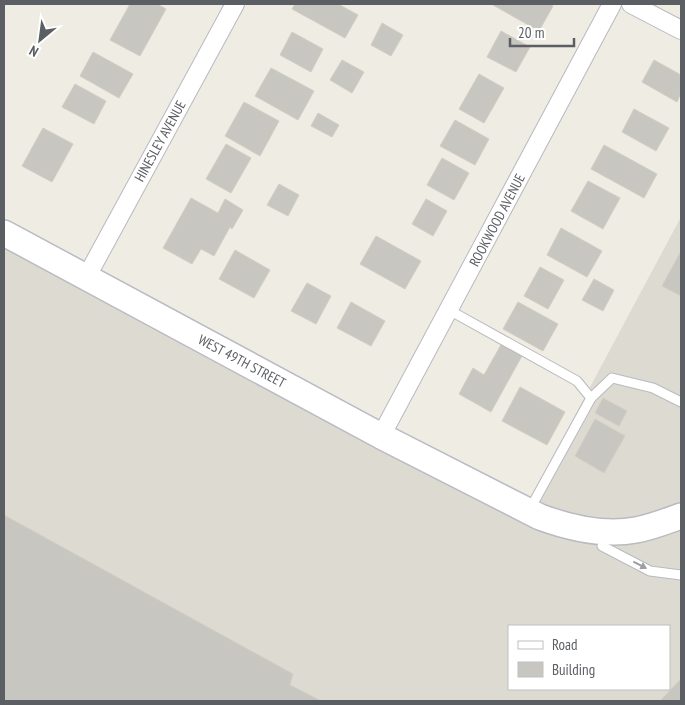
<svg xmlns="http://www.w3.org/2000/svg" width="685" height="705" font-family="'PT Sans Narrow',sans-serif">
<style>
.education{fill:#dddbd1;fill-rule:evenodd}
.building{fill:#c8c6c0;stroke:#d2cec1}
.lines{fill:none;stroke-linecap:round;stroke-linejoin:round}
.lane-casing{stroke:#b8babf;stroke-width:11}
.street-casing{stroke:#b8babf;stroke-width:20}
.secondary-casing{stroke:#b9bbc1;stroke-width:28}
.lane{stroke:#fff;stroke-width:9}
.street{stroke:#fff;stroke-width:18}
.secondary{stroke:#fff;stroke-width:25}
.oneway{fill:#9d9ea1}
.labels{text-anchor:middle;dominant-baseline:central;stroke-width:4.5;stroke-linejoin:round;paint-order:stroke}
.street-label{font-size:14px;fill:#5b5e63;stroke:#fff}
</style>
<rect width="100%" height="100%" fill="#eeece3"/>
<path class="education" d="M 681,217 L 681,701 L 4,701 L 4,243 L 520,518 ZM 509,626 L 669,626 L 669,689 L 509,689 Z"/>
<g class="building">
<polygon points="130,4 157,4 166,9 140,56 110,40"/>
<polygon points="295,4 338,4 358,15 345,38 292,9"/>
<polygon points="494,4 550,4 553,6 539,31 493,5"/>
<polygon points="382,23 403,35 391,56 371,45"/>
<polygon points="501,31 530,47 516,72 487,57"/>
<polygon points="292,32 323,49 311,72 280,55"/>
<polygon points="93,52 133,74 119,98 80,76"/>
<polygon points="342,60 364,72 352,93 330,80"/>
<polygon points="654,60 681,75 681,93 677,102 642,82"/>
<polygon points="271,68 314,91 298,120 255,96"/>
<polygon points="479,74 504,88 484,123 459,109"/>
<polygon points="75,84 106,101 94,124 62,107"/>
<polygon points="244,102 279,121 260,156 225,136"/>
<polygon points="634,109 669,128 656,151 622,132"/>
<polygon points="318,113 339,125 332,137 311,126"/>
<polygon points="455,120 489,139 475,165 440,146"/>
<polygon points="43,128 73,144 52,182 22,166"/>
<polygon points="226,144 251,158 231,193 206,179"/>
<polygon points="604,145 657,174 644,198 591,169"/>
<polygon points="442,158 469,173 454,200 427,185"/>
<polygon points="588,181 620,198 603,229 571,211"/>
<polygon points="279,184 299,195 288,216 267,205"/>
<polygon points="191,198 218,213 225,199 243,210 232,229 230,227 214,256 201,249 192,264 163,248"/>
<polygon points="426,199 447,211 433,236 412,224"/>
<polygon points="561,228 602,251 587,277 547,255"/>
<polygon points="376,236 421,261 405,289 360,264"/>
<polygon points="235,250 270,270 254,298 219,279"/>
<polygon points="681,251 681,296 662,286"/>
<polygon points="540,267 564,280 548,309 524,296"/>
<polygon points="594,279 614,290 603,311 582,300"/>
<polygon points="307,283 331,296 316,324 291,311"/>
<polygon points="351,302 385,321 371,346 337,328"/>
<polygon points="518,302 558,324 543,351 503,329"/>
<polygon points="502,343 523,354 491,412 459,394 473,368 484,375"/>
<polygon points="520,387 565,412 547,445 502,421"/>
<polygon points="603,398 627,411 619,426 595,413"/>
<polygon points="595,419 625,436 604,473 575,456"/>
<polygon points="4,515 293,674 290,685 321,701 4,701"/>
<polygon points="681,679 681,701 660,701"/>
</g>
<g class="lines">
<g class="lane-casing">
<g id="lane">
<polyline points="449,310 577,381 591,398"/>
<polyline points="530,509 591,398 612,378 653,388 681,402"/>
<polyline points="602,546 650,571 681,575"/>
</g>
</g>
<g class="street-casing">
<g id="street">
<polyline points="631,4 681,30"/>
<polyline points="86,278 235,4"/>
<polyline points="381,436 612,4"/>
</g>
</g>
<g class="secondary-casing">
<path id="secondary" d="M 4,233 L 381,436 L 540,517 C 570,528 604,536 636,530 C 652,527 667,521 681,516"/>
</g>
<use href="#lane" class="lane"/>
<use href="#street" class="street"/>
<use href="#secondary" class="secondary"/>
</g>
<defs><path id="oneway-solid" d="M-6-.8H1V-3.2L6.5 0L1 3.2V.8H-6Z" transform="scale(1.25)"/></defs>
<use class="oneway" href="#oneway-solid" transform="translate(640 565) rotate(27)"/>
<g class="labels">
<g class="street-label">
<text transform="translate(160 141) rotate(-61)">HINESLEY AVENUE</text>
<text transform="translate(497 220) rotate(-62)">ROOKWOOD AVENUE</text>
<text transform="translate(242 361) rotate(28)">WEST 49TH STREET</text>
</g>
</g>
<rect width="685" height="705" fill="none" stroke="#5b5e63" stroke-width="10"/>
<rect x="508" y="625" width="162" height="65" fill="#ffffff" stroke="#bdbfc1"/>
<rect x="518" y="641" width="25" height="8" fill="#ffffff" stroke="#bdbfc1"/>
<text x="552" y="650" font-size="15" fill="#5b5e63">Road</text>
<rect x="518" y="662" width="25" height="15" fill="#c8c6c0" stroke="#bdbfc1"/>
<text x="552" y="675" font-size="15" fill="#5b5e63">Building</text>
<g transform="translate(40 40) rotate(209)" stroke="#ffffff" stroke-width="4" paint-order="stroke">
<path d="M0-4L9 19L0 12L-9 19Z" fill="#5b5e63"/>
<text y="-8" font-size="14" font-weight="bold" text-anchor="middle" fill="#5b5e63">N</text>
</g>
<path d="M510 38v8h64v-8" fill="none" stroke="#5b5e63" stroke-width="2.5"/>
<text x="518" y="38" font-size="15" fill="#5b5e63" stroke="#ffffff" stroke-width="4" paint-order="stroke">20 m</text>
</svg>
